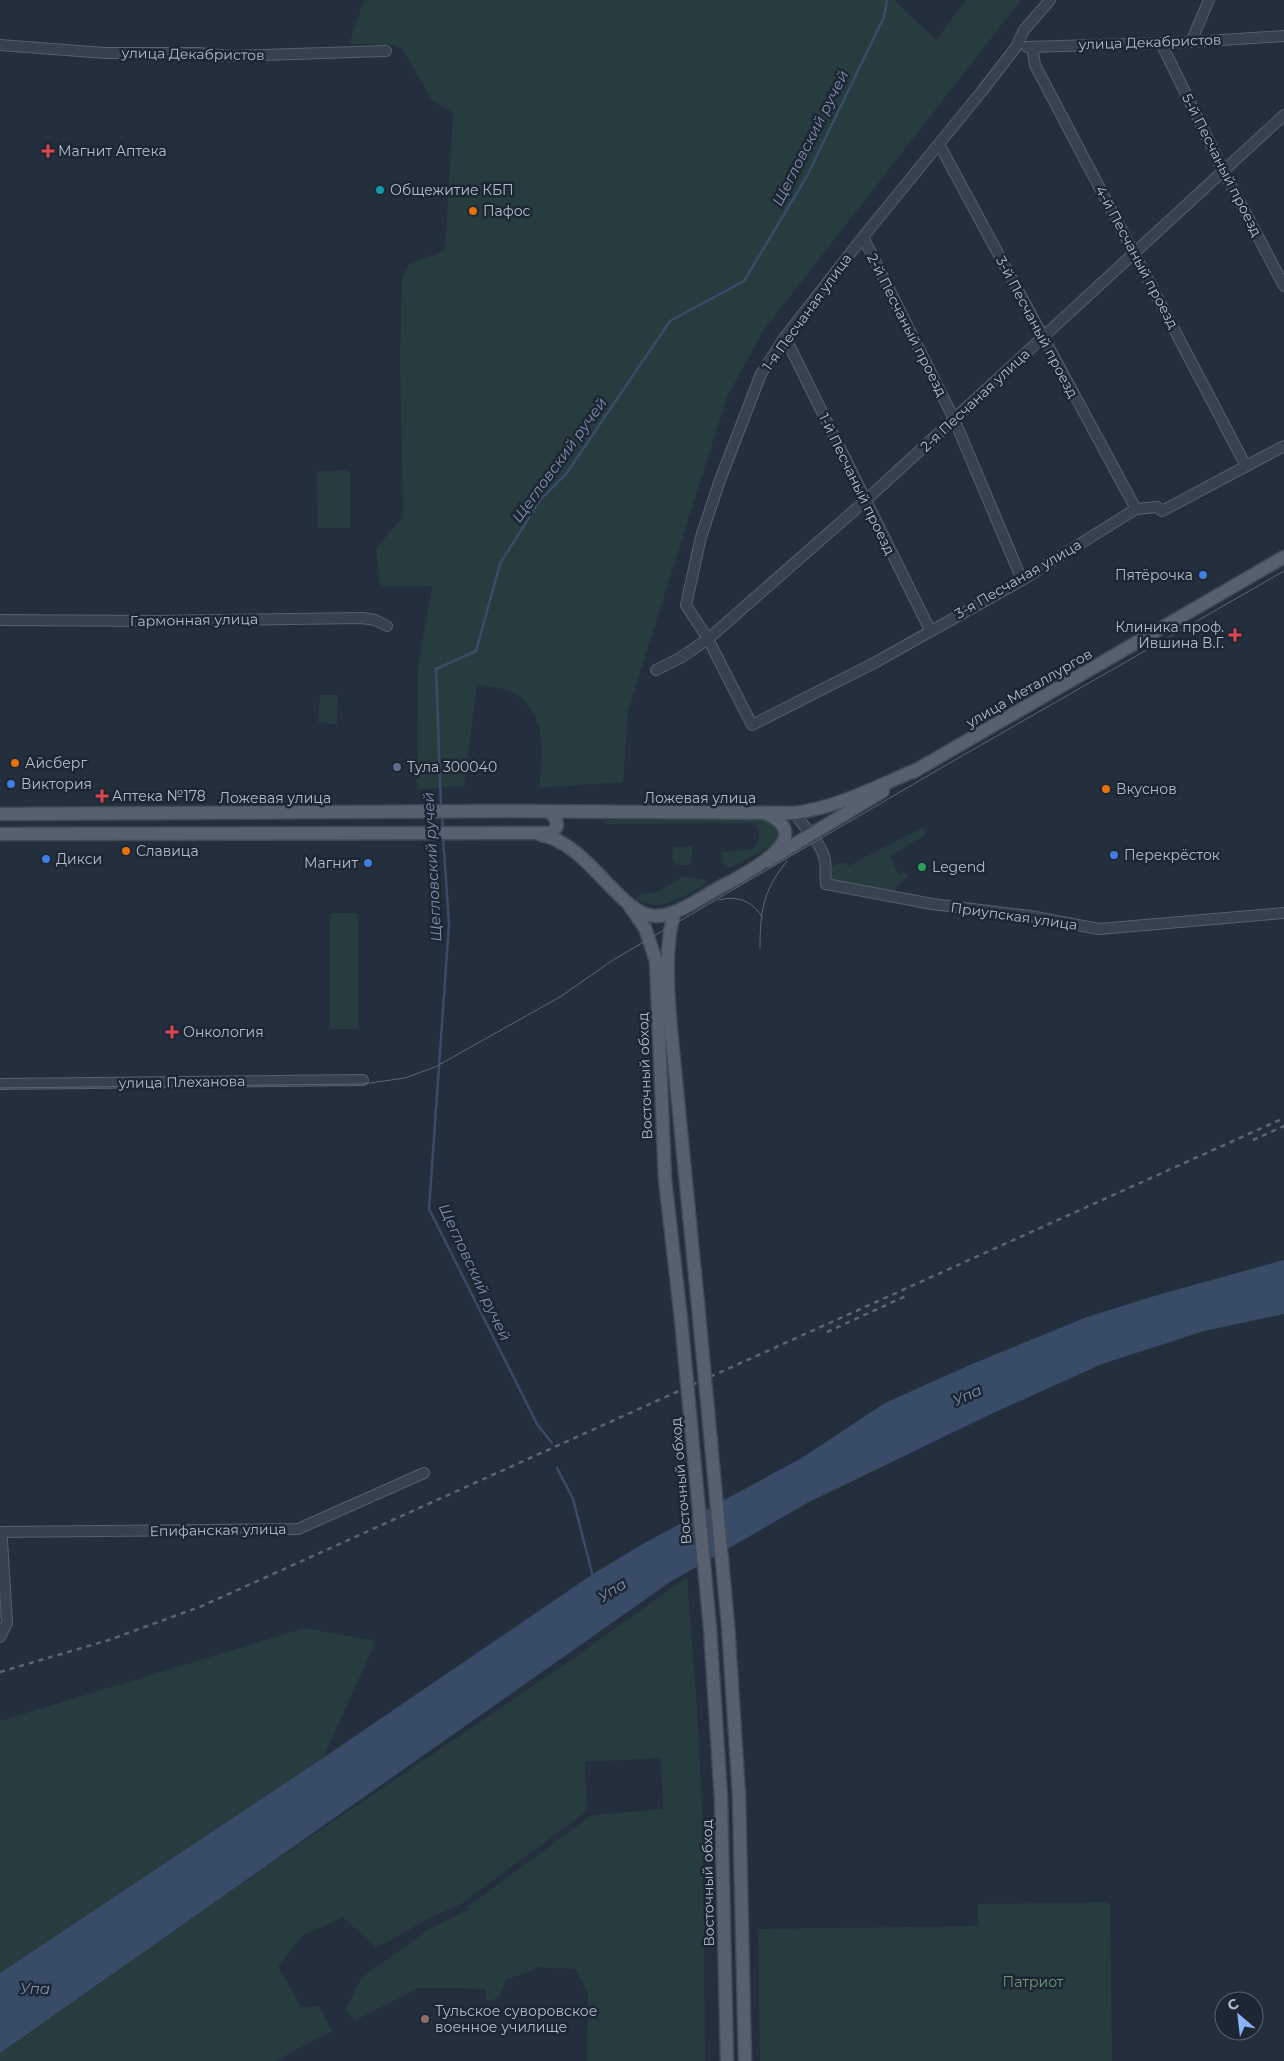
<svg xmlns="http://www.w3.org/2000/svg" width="1284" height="2061" font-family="Montserrat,sans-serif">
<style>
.green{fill:#263c3f}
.water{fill:#394c67}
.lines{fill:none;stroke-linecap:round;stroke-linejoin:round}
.stream{stroke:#394c67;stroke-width:2.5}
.minor-casing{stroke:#565f6c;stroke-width:12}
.major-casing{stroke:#414a57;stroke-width:15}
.minor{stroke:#38414e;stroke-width:10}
.major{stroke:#56606e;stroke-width:12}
.tram{stroke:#5a6575;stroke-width:1}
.rail{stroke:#5a6575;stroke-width:2.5;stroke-dasharray:5 5;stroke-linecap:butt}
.major-bridge-casing{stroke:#414a57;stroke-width:15;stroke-linecap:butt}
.major-bridge{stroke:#56606e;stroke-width:12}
.health-dot{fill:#e0444e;stroke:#1d2633;stroke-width:2}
.culture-dot{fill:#0f9aa8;stroke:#1d2633;stroke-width:2}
.food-dot{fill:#e8710a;stroke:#1d2633;stroke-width:2}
.shop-dot{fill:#3f7fe0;stroke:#1d2633;stroke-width:2}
.service-dot{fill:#5c6f8a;stroke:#1d2633;stroke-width:2}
.leisure-dot{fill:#2e9e5b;stroke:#1d2633;stroke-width:2}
.education-dot{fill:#8d6e63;stroke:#1d2633;stroke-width:2}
.labels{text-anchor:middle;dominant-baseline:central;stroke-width:5;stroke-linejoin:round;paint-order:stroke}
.street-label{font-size:14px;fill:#b4bcc9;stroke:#1d2633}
.poi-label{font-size:14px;fill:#b4bcc9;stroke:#1d2633;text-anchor:start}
.park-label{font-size:14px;fill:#6b9a76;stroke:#1d2633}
.water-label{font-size:15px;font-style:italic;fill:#7c92b1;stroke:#1d2633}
</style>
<rect width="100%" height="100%" fill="#242f3e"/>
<g class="green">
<path d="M 364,0 L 894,0 L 936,40 L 966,0 L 1021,0 L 763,331 L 727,397 L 628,711 L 623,782 L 539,788 C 543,756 547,718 519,696 C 510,689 489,687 477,684 L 464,786 L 417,789 L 418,666 L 432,586 L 380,587 L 376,548 L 403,517 L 400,361 L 402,277 L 409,264 L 445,251 L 453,113 L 431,99 L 402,48 L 391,45 L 349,44 Z"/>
<polygon points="350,470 350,528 318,528 317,471"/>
<polygon points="320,695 338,695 337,724 318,722"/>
<path d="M 767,818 L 775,825 L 778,834 L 772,846 L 730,868 C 722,866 721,860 721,852 L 753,849 C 760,842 761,832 756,823 L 607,824 L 602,820 Z"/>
<polygon points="923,827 927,834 890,856 899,875 904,872 909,877 898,884 894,892 832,880 831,866 846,862 848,866"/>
<polygon points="693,846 691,865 676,865 672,859 673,847"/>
<path d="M 683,876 L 705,880 L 705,885 C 683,896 660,914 636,899 L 639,894 L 658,892 Z"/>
<rect x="330" y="913" width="28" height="116"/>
<path d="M 687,1577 L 697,1709 L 703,1823 L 705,2061 L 587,2061 L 588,1993 L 575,1969 L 534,1967 L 533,1970 L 506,1980 C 502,1992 500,2000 486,2001 L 486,1989 L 419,1988 L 354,2021 L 346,2009 L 361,1978 L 428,1930 L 471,1908 L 466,1908 L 592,1815 L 663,1809 L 661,1758 L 585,1762 L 587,1811 L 461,1904 L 432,1917 L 376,1948 L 343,1917 L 302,1936 L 278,1967 L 301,2007 L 319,2006 L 332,2031 L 275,2061 L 0,2061 L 0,2047 L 570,1661 Z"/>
<polygon points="305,1628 376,1641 323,1758 0,1973 0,1721"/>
<polygon points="1110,1902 1112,2061 760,2061 758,1929 978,1926 978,1904"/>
</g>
<polygon class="water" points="1284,1260 1284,1314 1204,1331 1102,1364 991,1414 809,1502 670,1582 0,2053 0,1973 323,1758 593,1574 641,1545 800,1459 885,1403 972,1364 1087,1317 1161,1294"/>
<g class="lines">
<g class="stream">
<polyline points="441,808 436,669 476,651 500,564 540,500 566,474 670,321 744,281 807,176 884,17 887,0"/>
<polyline points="442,816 443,828"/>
<polyline points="443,836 449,924 429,1209 537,1424 552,1443"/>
<polyline points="557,1468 573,1499 593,1577"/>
</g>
<g class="minor-casing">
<g id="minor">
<polyline points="1050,0 1024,30 1016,47 982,91 863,237 785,337 761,374 720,480 701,537 686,605 708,639 752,725 876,662 1022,580 1136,509 1157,507 1162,511 1284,446"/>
<polyline points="1191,42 1209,0"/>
<polyline points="1161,43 1224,172 1284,286"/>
<polyline points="0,45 105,53 199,53 231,56 386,51"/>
<polyline points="1027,47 1191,42 1284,36"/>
<polyline points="1032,47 1035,65 1246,466"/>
<polyline points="939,144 1136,509"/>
<polyline points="863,237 954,419 1022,580"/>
<polyline points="785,337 930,630"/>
<polyline points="0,620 153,621 363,618 375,620 387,626"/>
<polyline points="656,670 680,658 708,639 865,501 1284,115"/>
<path d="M 795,813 C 804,829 821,841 825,860 C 826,867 825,876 826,884 L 932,904 L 1030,916 L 1099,929 L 1284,913"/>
<polyline points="0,1084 363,1080"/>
<polyline points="0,1532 298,1529 424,1473"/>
<polyline points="0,1534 2,1540 7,1623 0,1637"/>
</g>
</g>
<g class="major-casing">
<g id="major">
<polyline points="913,772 1284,557"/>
<path d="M 0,814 L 509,811 L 795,813 C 839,807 878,786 918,769"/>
<polyline points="0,834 552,833 557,826 556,819 551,813"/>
<path d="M 541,835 C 589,843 621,918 657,916 C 678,915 700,898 719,888 C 740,876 823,838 765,813"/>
<polyline points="767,861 883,791"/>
<polyline points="629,905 645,928 656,961 665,1179 681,1319"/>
<path d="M 675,912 C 660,954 672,1035 676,1081 C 684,1159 692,1237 699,1315"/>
<polyline points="728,1625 739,1795 745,2061"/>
<polyline points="710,1628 721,1798 727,2061"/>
</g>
</g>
<use href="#minor" class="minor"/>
<use href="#major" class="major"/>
<g class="tram">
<path d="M 719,900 C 737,895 753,901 762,917"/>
<path d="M 760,948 C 760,912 763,890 787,861"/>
<polyline points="0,1088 363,1084 405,1078 435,1067 560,997 613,960 941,768 1284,571"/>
</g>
<g class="rail">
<polyline points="1253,1140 1284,1126"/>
<polyline points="827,1332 906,1296"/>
<polyline points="0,1672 109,1640 202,1606 1284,1118"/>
</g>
<g class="major-bridge-casing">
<g id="major-bridge">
<polyline points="699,1315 728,1625"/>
<polyline points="681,1319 710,1628"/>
</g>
</g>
<use href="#major-bridge" class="major-bridge"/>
</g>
<g class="health-dot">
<path d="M45.5 143.5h5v5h5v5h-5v5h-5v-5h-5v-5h5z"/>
<path d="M1232.5 627.5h5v5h5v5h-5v5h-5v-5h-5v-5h5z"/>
<path d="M99.5 788.5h5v5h5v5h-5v5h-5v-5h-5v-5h5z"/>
<path d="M169.5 1024.5h5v5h5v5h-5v5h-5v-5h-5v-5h5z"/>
</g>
<circle class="culture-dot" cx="380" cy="190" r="5"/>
<g class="food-dot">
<circle cx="473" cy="211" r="5"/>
<circle cx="15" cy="763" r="5"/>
<circle cx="1106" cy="789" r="5"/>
<circle cx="126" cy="851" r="5"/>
</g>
<g class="shop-dot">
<circle cx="1203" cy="575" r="5"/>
<circle cx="11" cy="784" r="5"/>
<circle cx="1114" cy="855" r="5"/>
<circle cx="46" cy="859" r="5"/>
<circle cx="368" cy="863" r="5"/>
</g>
<circle class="service-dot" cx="397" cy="767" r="5"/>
<circle class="leisure-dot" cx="922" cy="867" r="5"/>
<circle class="education-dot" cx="425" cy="2019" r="5"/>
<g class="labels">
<g class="street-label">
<text transform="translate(1150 42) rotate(-2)">улица Декабристов</text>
<text transform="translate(193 54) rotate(1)">улица Декабристов</text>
<text transform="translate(1222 165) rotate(63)">5-й Песчаный проезд</text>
<text transform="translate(1137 257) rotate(62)">4-й Песчаный проезд</text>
<text transform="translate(807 312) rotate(-54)">1-я Песчаная улица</text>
<text transform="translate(907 325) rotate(63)">2-й Песчаный проезд</text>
<text transform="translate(1037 327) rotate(62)">3-й Песчаный проезд</text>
<text transform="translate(975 400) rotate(-43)">2-я Песчаная улица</text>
<text transform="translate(857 484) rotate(64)">1-й Песчаный проезд</text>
<text transform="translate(1018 579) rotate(-30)">3-я Песчаная улица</text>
<text transform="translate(194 620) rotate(-1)">Гармонная улица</text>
<text transform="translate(1029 688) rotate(-30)">улица Металлургов</text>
<text x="275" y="798">Ложевая улица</text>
<text x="700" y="798">Ложевая улица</text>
<text transform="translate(1014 916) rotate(8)">Приупская улица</text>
<text transform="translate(645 1076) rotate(-92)">Восточный обход</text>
<text transform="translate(182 1082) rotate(-1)">улица Плеханова</text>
<text transform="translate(681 1481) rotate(-95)">Восточный обход</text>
<text transform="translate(218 1530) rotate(-1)">Епифанская улица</text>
<text transform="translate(708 1883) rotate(-91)">Восточный обход</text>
</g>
<g class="poi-label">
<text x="58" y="151">Магнит Аптека</text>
<text x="390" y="190">Общежитие КБП</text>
<text x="483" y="211">Пафос</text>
<text x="1193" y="575" text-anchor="end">Пятёрочка</text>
<text x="1224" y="627" text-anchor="end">Клиника проф.<tspan x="1224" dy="16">Ившина В.Г.</tspan></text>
<text x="25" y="763">Айсберг</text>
<text x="407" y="767">Тула 300040</text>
<text x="21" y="784">Виктория</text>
<text x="1116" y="789">Вкуснов</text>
<text x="112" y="796">Аптека №178</text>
<text x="136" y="851">Славица</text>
<text x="1124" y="855">Перекрёсток</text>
<text x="56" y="859">Дикси</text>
<text x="358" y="863" text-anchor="end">Магнит</text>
<text x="932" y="867">Legend</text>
<text x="183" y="1032">Онкология</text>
<text x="435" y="2011">Тульское суворовское<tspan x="435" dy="16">военное училище</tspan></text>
</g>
<g class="park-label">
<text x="1033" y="1982">Патриот</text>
</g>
<g class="water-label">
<text transform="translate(810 138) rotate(-63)">Щегловский ручей</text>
<text transform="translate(559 460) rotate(-54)">Щегловский ручей</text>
<text transform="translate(432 867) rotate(-93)">Щегловский ручей</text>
<text transform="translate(475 1272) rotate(65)">Щегловский ручей</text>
<text transform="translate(967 1395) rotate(-25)">Упа</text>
<text transform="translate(612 1590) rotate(-32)">Упа</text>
<text x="35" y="1988">Упа</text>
</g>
</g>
<g transform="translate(1239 2016) rotate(332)"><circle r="24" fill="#1d2633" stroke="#59626f"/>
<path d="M0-4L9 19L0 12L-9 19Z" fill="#8ab4f8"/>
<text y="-8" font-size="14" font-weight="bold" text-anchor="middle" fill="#b4bcc9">С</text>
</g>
</svg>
